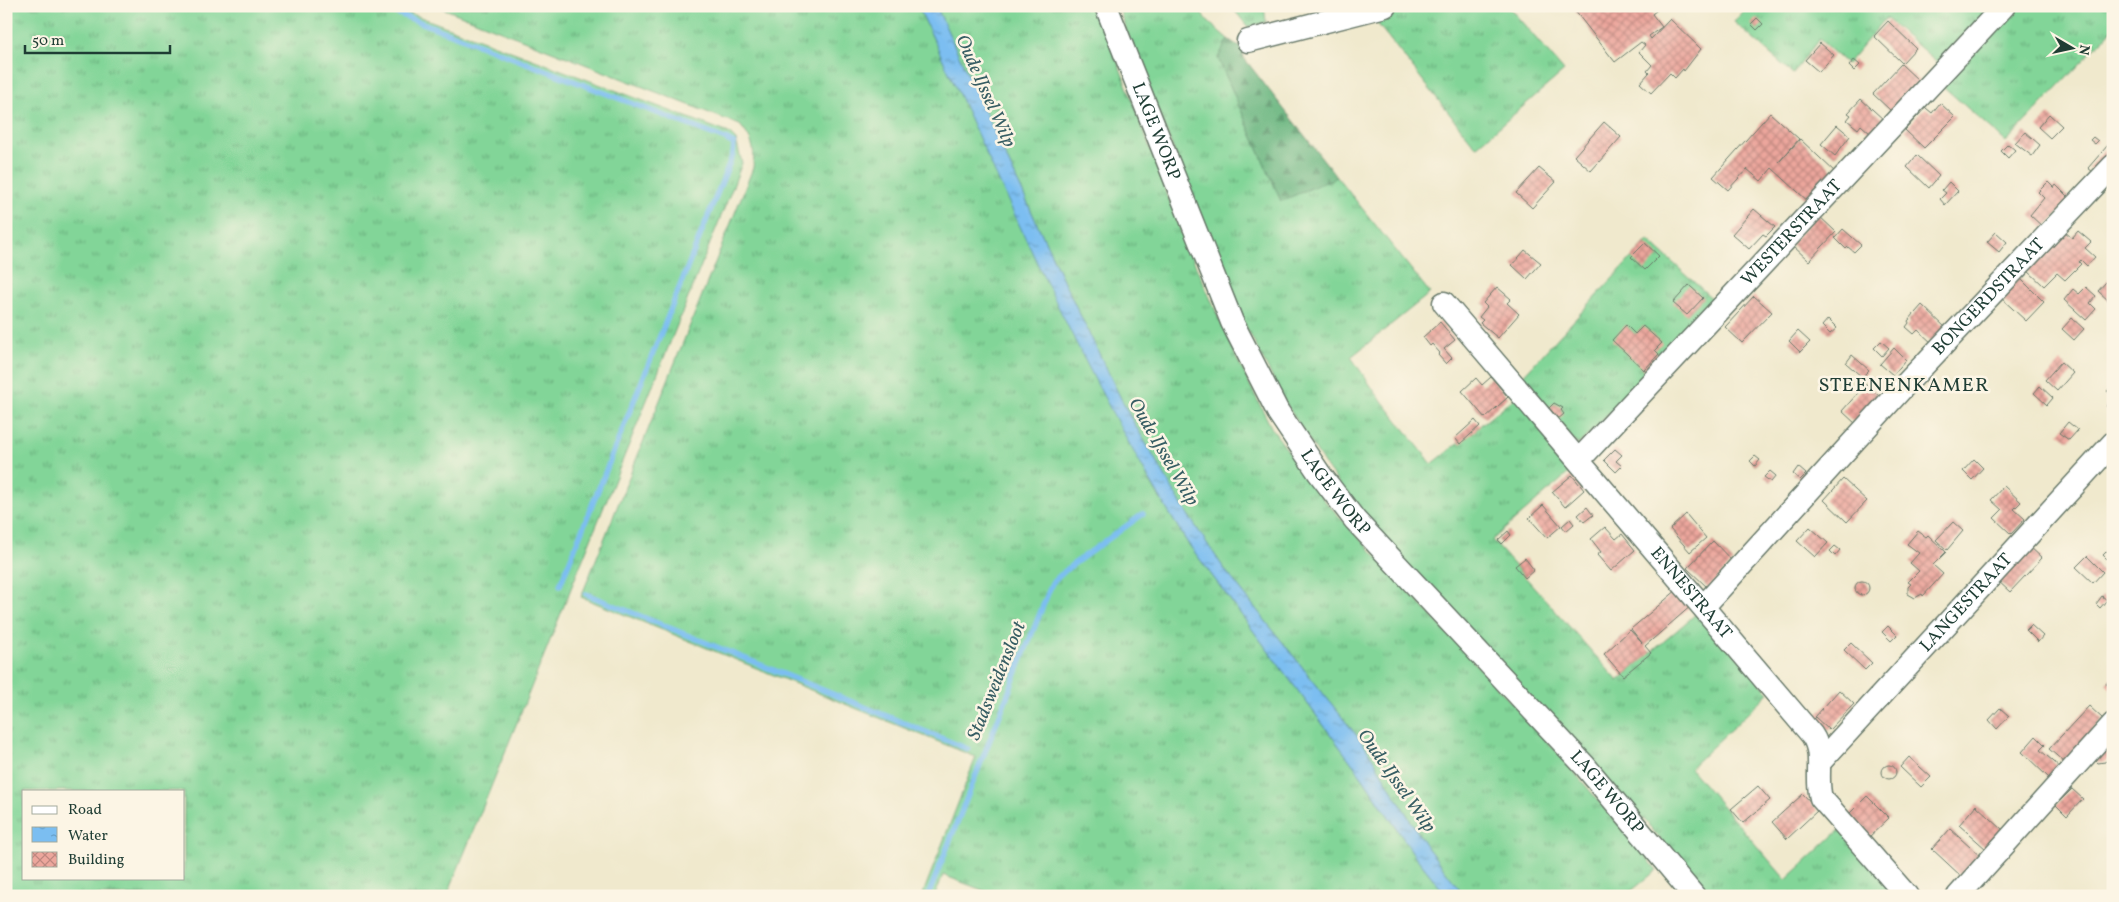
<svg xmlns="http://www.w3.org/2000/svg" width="2119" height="902" font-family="Vollkorn,serif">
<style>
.grass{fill:url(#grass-tufts);stroke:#508966;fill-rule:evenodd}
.forest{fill:url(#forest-firs);stroke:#447a5a}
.water{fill:url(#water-ripples);stroke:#4d7e92}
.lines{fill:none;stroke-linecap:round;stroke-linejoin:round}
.stream{stroke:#7bbef1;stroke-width:5.5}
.building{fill:url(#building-cross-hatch)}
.street-casing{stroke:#68796a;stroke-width:25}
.street{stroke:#fff;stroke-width:22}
.labels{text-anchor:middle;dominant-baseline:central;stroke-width:5;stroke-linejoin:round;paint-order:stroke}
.street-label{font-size:18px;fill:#1f3d34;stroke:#fcf5e5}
.water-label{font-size:19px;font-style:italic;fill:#365d63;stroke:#fcf5e5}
.quarter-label{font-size:20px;letter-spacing:1px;fill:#1f3d34;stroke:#fcf5e5}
</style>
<defs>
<pattern id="grass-tufts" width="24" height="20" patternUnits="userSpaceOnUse" patternTransform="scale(1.25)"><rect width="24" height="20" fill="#82d598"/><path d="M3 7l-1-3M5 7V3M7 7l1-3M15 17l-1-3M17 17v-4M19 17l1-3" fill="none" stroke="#6aae7d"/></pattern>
<pattern id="forest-firs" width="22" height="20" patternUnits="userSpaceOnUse" patternTransform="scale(1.25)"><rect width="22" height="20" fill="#69b680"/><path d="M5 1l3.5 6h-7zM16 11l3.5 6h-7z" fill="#56956a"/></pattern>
<pattern id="water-ripples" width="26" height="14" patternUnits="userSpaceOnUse" patternTransform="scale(1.25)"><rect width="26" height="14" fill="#7bbef1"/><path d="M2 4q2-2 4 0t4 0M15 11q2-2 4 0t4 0" fill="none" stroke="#649cc4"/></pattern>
<pattern id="building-cross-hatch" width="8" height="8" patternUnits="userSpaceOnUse" patternTransform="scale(1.25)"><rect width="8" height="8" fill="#eca69c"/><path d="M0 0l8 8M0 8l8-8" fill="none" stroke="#bf8880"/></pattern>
</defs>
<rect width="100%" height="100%" fill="#fcf5e5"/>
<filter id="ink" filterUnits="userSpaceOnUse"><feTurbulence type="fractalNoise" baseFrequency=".02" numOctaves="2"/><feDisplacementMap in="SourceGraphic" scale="10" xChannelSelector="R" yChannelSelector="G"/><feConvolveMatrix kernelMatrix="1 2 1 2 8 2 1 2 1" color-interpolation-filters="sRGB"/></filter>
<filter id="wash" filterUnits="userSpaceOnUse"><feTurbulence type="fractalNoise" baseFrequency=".0096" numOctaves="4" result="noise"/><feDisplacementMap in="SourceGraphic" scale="20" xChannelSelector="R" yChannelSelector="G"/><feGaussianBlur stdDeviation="1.12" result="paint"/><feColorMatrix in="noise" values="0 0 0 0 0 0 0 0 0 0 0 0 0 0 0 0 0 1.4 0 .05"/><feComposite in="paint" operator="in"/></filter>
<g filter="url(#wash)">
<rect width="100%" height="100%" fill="#f0e9cd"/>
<g class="grass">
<path d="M 6,6 L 391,6 L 729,133 L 736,140 L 742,163 L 734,184 L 447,896 L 6,895 ZM 24,791 L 184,791 L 184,878 L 24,878 Z"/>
<path d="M 437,6 L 918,6 L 961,98 L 1150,482 L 1187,542 L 1363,778 L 1415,856 L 1447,896 L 998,896 L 943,875 L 935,896 L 922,896 L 976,757 L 581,597 L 753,168 C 755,148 753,141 740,125 Z"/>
<polygon points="936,6 1097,6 1181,232 1236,357 1272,429 1324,500 1558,753 1657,870 1625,896 1465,896 1426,846 1365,746 1225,570 1186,512 1128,413 1066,286"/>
<polygon points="1118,6 1199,6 1205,19 1228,39 1218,58 1281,201 1337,177 1430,293 1351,357 1375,392 1432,464 1517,396 1578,465 1492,540 1618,681 1698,612 1769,693 1690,768 1786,880 1842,828 1894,889 1887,896 1705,896 1648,824 1371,527 1325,465 1285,402 1239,313 1128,36"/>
<polygon points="1231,6 1264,6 1266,22 1248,27"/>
<polygon points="1426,6 1508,6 1564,71 1476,147 1372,17"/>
<polygon points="1748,6 1991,6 1937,62 1886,18 1847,64 1819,39 1793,74 1734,22"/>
<polygon points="2007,6 2113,6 2113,29 2006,142 1938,82"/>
<polygon points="1648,240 1718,304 1578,445 1519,380"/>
</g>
<polygon class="forest" points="1228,39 1243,49 1244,58 1337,177 1281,201 1218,58"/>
<path class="water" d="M 918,6 L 936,6 L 1066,286 L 1128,413 L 1186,512 L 1225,570 L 1365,746 L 1426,846 L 1465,896 L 1447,896 L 1415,856 L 1363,778 L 1187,542 C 1081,373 1003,187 918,6 Z"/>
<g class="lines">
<g class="stream">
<polyline points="378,6 725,139 734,144 733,154 560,585"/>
<polyline points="586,594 968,749"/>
<polyline points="928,896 1052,583 1068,568 1143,514"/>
</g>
</g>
<g id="blocks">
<g class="building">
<polygon points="1582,6 1662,6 1652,14 1662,27 1649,36 1651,39 1670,19 1701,49 1684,71 1683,69 1675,78 1670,73 1651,93 1640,83 1649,73 1647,71 1652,65 1639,52 1645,45 1641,42 1615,62 1575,11"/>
<polygon points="1757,18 1763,24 1757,30 1751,24"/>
<polygon points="1888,21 1916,48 1902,63 1874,36"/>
<polygon points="1820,43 1834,55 1819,72 1805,60"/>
<polygon points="1854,60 1860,65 1854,71 1849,66"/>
<polygon points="1901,64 1919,81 1891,111 1873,94"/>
<polygon points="1861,99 1884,120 1871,134 1861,125 1858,129 1847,120 1851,115 1848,113"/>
<polygon points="1940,103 1955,117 1924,148 1905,130 1923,110 1926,108 1932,113"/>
<polygon points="1770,113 1799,139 1779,162 1800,139 1837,174 1810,203 1772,168 1761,181 1747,169 1728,190 1713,177"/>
<polygon points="2049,114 2062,126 2050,138 2038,127"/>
<polygon points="1604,122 1621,137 1591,171 1574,156"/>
<polygon points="1837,125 1850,136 1835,156 1821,144"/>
<polygon points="2025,132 2040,145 2032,156 2015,143"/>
<polygon points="2093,137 2098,141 2095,144 2090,140"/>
<polygon points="2008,144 2015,150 2008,158 2001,151"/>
<polygon points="2108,145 2113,152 2093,172 2088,168"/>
<polygon points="1917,155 1939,176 1929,188 1907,167"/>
<polygon points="1539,168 1556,182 1532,208 1516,193"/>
<polygon points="1949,182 1958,191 1945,205 1940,199 1946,193 1942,190"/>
<polygon points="2048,182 2054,188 2056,185 2071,200 2044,228 2030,215 2044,198 2038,192"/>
<polygon points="1754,209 1775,227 1766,236 1763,234 1749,249 1732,234"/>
<polygon points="1817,214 1836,232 1809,261 1791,244"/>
<polygon points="1843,229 1861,245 1854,252 1848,247 1846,249 1835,238"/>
<polygon points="2063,230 2072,238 2078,231 2091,242 2085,248 2095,257 2087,266 2081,260 2079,262 2081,264 2065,280 2057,273 2044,286 2027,270"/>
<polygon points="1996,232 2007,242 1999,252 1987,242"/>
<polygon points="1645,243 1659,256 1645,270 1631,257"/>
<polygon points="1525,250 1541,263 1527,279 1512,265"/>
<polygon points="2113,274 2113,300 2110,302 2098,291"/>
<polygon points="2019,277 2044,302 2026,321 2000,297"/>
<polygon points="1689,285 1703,298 1687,315 1673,303"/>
<polygon points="1497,287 1511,299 1507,303 1519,314 1498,338 1480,323 1483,320 1479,317 1487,307 1483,303"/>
<polygon points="2086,287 2096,296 2090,303 2096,309 2086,320 2064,300 2073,289 2079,294"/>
<polygon points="1754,296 1772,312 1742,343 1725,327"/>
<polygon points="1922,305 1948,330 1934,345 1918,330 1914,334 1906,327 1909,323 1908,321"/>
<polygon points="2072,318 2084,329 2074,340 2062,329"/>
<polygon points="1828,319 1837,328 1830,334 1822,326"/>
<polygon points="1440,322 1455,340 1444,349 1452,358 1446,364 1438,355 1440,353 1432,344 1430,346 1423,337"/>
<polygon points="1626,325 1635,334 1643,326 1662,343 1655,350 1659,354 1644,370 1612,340"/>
<polygon points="1798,331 1810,342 1800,352 1789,341"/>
<polygon points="1881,341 1889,348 1882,356 1874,348"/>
<polygon points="1894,348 1906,360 1893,375 1880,364"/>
<polygon points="1852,355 1869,370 1862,377 1846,363"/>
<polygon points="2061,362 2073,373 2057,391 2045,380"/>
<polygon points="1491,377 1508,397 1485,418 1462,391 1476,378 1482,385"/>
<polygon points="1866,384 1881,398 1857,425 1842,411"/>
<polygon points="2113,385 2113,397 2107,391"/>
<polygon points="2040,386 2053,398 2047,405 2034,393"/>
<polygon points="2113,398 2113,412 2106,406"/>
<polygon points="1554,403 1563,408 1561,410 1564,414 1557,420 1547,410"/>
<polygon points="1475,420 1480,426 1460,444 1455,438"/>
<polygon points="2068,422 2078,430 2069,440 2059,433"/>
<polygon points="1615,449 1622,455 1616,461 1622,466 1616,472 1604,460"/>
<polygon points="1755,456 1760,460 1755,466 1750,461"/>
<polygon points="1974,459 1983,468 1972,480 1963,471"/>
<polygon points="1798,467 1806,474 1800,480 1793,474"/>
<polygon points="1770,471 1776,476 1771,482 1764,477"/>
<polygon points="1572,475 1584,490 1565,507 1552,492"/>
<polygon points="1843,479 1867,501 1847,522 1824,500"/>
<polygon points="2004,486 2021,502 2014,509 2025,519 2011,534 1994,518 2002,510 1991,500"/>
<polygon points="1543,505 1561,526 1547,538 1529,518"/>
<polygon points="1587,507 1593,515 1584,522 1578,515"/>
<polygon points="1686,514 1706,538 1690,552 1670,529"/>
<polygon points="1570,519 1574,524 1566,531 1562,526"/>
<polygon points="1953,522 1963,531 1947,550 1936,540"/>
<polygon points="1605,527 1616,539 1622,534 1635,550 1611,571 1597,555 1601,552 1591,539"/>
<polygon points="1810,527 1828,543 1815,557 1797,541"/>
<polygon points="1508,531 1511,535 1502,544 1498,540"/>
<polygon points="1918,531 1926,537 1928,535 1946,552 1933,565 1943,574 1923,596 1922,594 1915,598 1908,594 1908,587 1911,584 1908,582 1919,571 1910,563 1919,553 1907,544"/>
<polygon points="1713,541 1733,562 1708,588 1687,568"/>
<polygon points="1835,546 1840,550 1835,556 1830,551"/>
<polygon points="2029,546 2042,558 2010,592 1997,580"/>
<polygon points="2108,550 2112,554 2107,559 2103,555"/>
<polygon points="2087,556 2103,572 2093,583 2076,567"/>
<polygon points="1525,558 1534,570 1525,578 1515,566"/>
<circle cx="1862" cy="588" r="7"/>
<polygon points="1678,589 1692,605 1645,646 1651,653 1623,676 1604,654 1630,630 1642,643 1631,629"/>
<polygon points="2102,596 2107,600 2100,608 2096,604"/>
<polygon points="2031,625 2043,636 2038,642 2026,630"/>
<polygon points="1888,626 1897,635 1891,641 1882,632"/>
<polygon points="1851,643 1872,663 1865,670 1844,650"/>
<polygon points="2113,676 2113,691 2106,684"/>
<polygon points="1839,690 1854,704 1829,730 1815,717"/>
<polygon points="2089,706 2103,719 2064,762 2049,749"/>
<polygon points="2000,708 2009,716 1997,729 1989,720"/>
<polygon points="2113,730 2113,754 2105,762 2098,763 2094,759"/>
<polygon points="2036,736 2045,745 2040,750 2060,767 2049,778 2022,752"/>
<polygon points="1909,757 1931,777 1921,787 1900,767"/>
<circle cx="1889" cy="772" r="7"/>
<polygon points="1758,786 1770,800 1743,823 1731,809"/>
<polygon points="2072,789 2083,799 2067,816 2056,805"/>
<polygon points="1803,794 1818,810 1787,839 1772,822"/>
<polygon points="1867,796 1889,818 1867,839 1846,817"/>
<polygon points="1976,805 2003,830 1986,849 1959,825"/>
<polygon points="1950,829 1981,857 1962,877 1932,849"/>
</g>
</g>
</g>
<g filter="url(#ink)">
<use href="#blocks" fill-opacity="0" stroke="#68796a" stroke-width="1"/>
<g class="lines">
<g class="street-casing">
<g id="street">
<path id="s1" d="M 1106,6 L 1232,322 L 1278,412 L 1319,473 L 1355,520 L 1585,766 L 1694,896"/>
<polyline points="1248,41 1385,6"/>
<path id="s2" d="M 1444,303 L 1812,735 C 1825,754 1815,777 1821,798 L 1907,896"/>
<path id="s3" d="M 1579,460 L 2004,6"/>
<path id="s4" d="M 1704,606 L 1904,386 L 2113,166"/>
<path id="s5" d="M 1820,762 L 2113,443"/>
<polyline points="1958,896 2113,724"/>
</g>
</g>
<use href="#street" class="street"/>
</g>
</g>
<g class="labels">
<g class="street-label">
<text stroke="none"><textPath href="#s1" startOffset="135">LAGE WORP</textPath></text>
<text stroke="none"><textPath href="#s3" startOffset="311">WESTERSTRAAT</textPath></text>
<text stroke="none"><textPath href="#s4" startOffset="420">BONGERDSTRAAT</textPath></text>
<text stroke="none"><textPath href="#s1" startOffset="540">LAGE WORP</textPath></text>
<text stroke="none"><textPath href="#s2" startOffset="381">ENNESTRAAT</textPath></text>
<text stroke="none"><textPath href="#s5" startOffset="216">LANGESTRAAT</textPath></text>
<text stroke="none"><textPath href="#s1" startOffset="945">LAGE WORP</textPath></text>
</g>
<g class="water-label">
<text transform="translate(985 91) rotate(66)">Oude IJssel Wilp</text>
<text transform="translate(1163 452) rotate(60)">Oude IJssel Wilp</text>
<text transform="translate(997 681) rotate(-68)">Stadsweidensloot</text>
<text transform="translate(1396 781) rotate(55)">Oude IJssel Wilp</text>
</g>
<g class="quarter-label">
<text x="1904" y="386">STEENENKAMER</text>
</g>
</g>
<rect width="2119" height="902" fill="none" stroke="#fcf5e5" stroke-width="25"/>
<rect x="22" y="790" width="162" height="90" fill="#fcf5e5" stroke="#a4ab9e"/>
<rect x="32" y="806" width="25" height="8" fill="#ffffff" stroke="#a4ab9e"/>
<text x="68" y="814" font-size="15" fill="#1f3d34">Road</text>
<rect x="32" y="827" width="25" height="15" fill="url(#water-ripples)" stroke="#a4ab9e"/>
<text x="68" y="840" font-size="15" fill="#1f3d34">Water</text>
<rect x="32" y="852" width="25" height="15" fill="url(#building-cross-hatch)" stroke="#a4ab9e"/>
<text x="68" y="864" font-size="15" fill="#1f3d34">Building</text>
<g transform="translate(2072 48) rotate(99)" stroke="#fcf5e5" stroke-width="4" paint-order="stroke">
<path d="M0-4L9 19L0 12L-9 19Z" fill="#1f3d34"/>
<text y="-8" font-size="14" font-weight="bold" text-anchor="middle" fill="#1f3d34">N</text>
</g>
<path d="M25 45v8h145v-8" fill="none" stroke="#1f3d34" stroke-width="2.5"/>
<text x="32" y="45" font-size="15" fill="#1f3d34" stroke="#fcf5e5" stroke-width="4" paint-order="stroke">50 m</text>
</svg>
